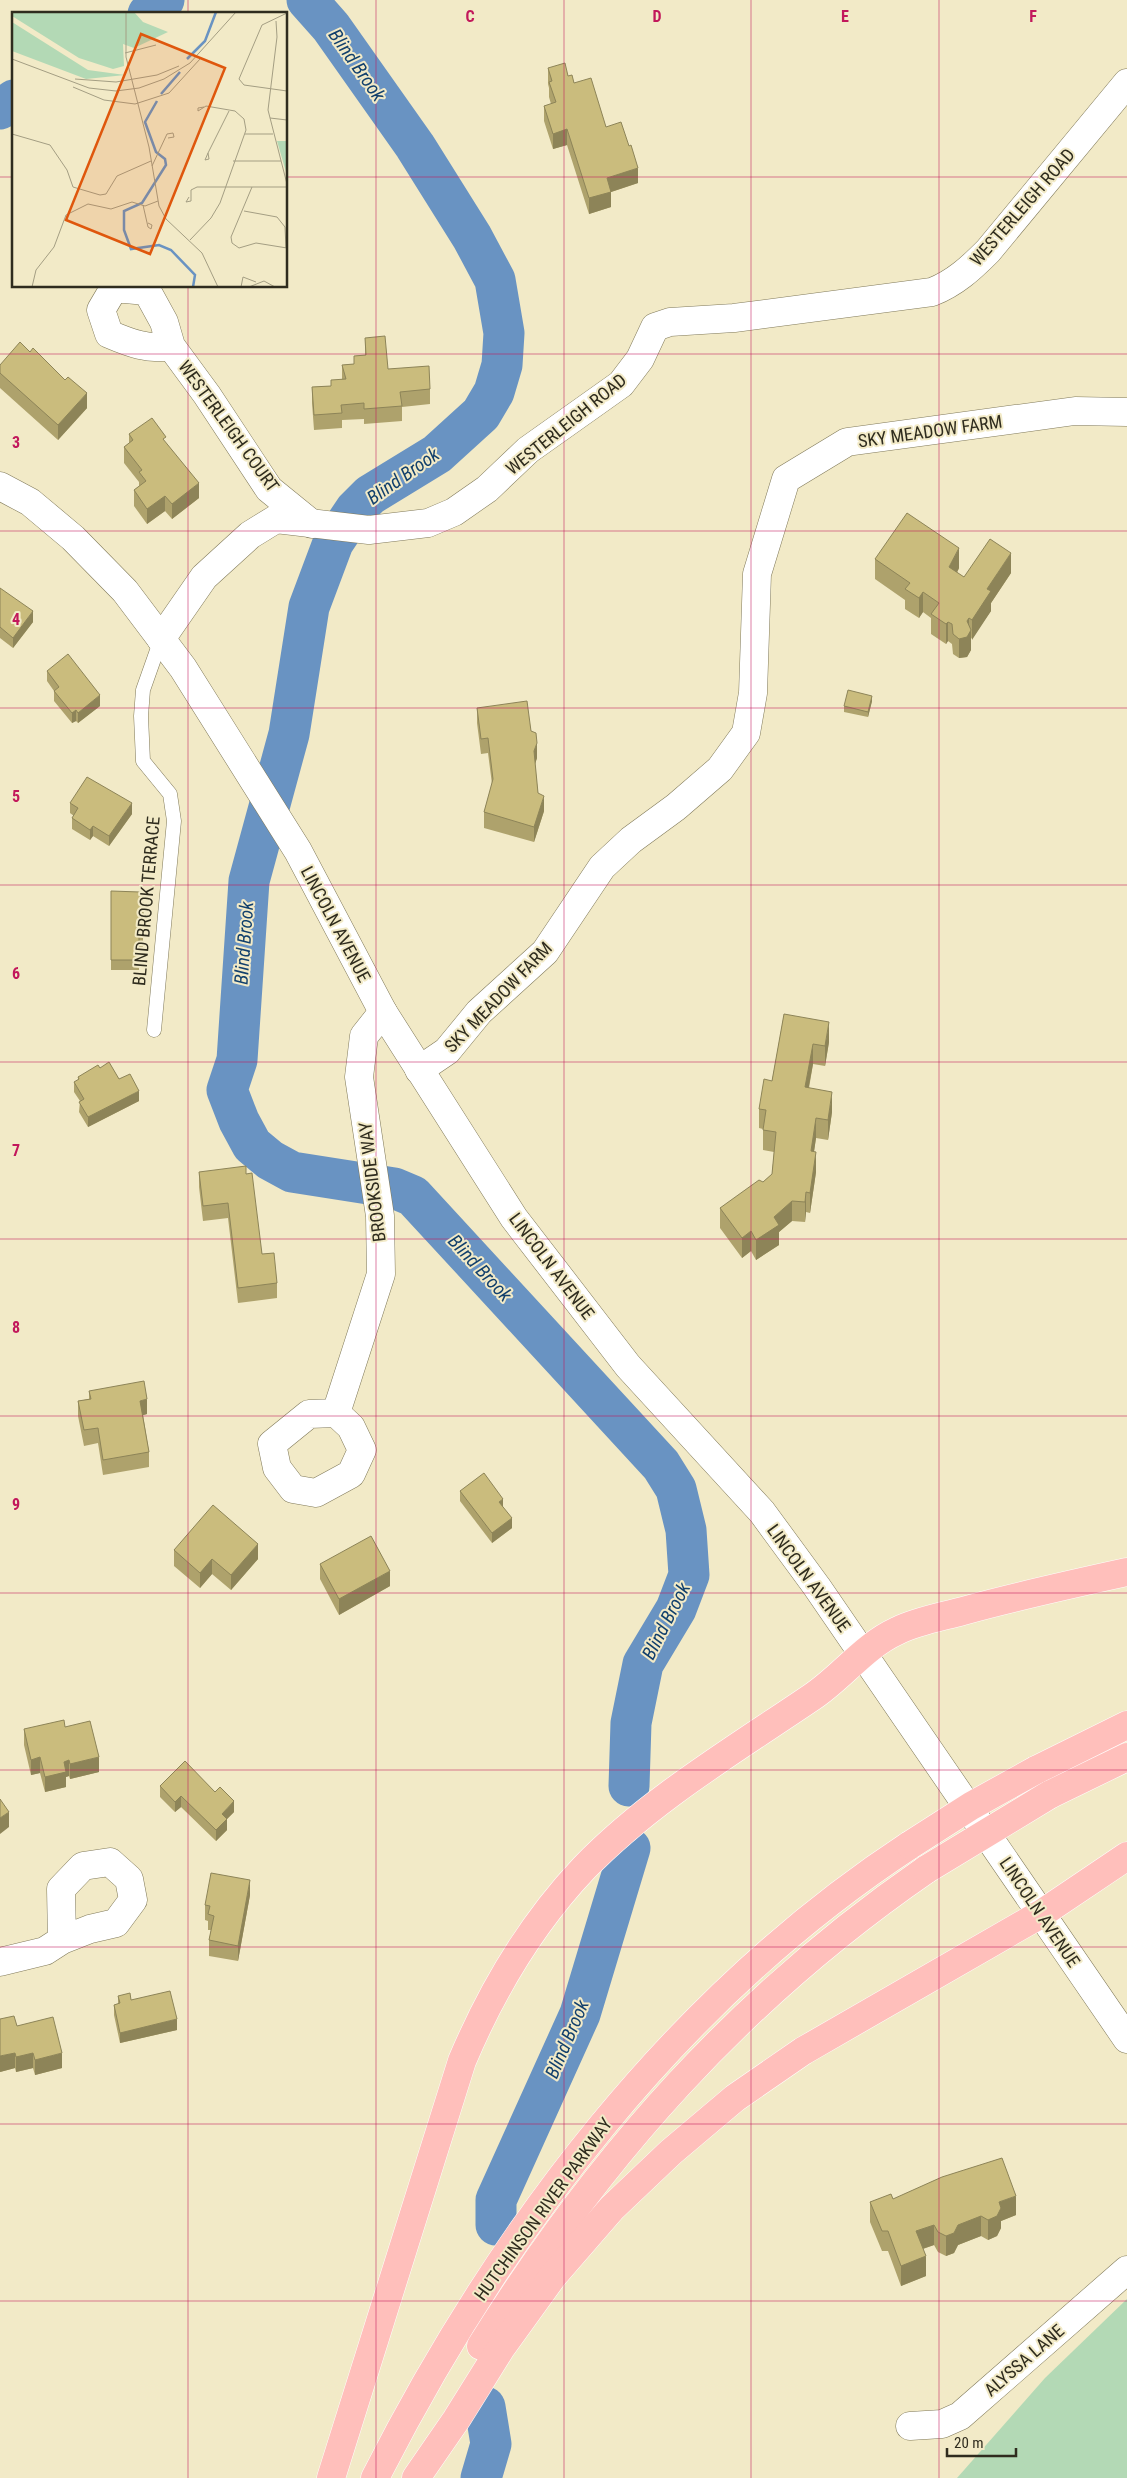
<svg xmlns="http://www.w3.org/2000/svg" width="1127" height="2478" font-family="'Roboto Condensed',sans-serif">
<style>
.green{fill:#b3d9b5}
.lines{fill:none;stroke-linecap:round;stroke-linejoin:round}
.river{stroke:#6993c2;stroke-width:41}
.service-casing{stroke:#817a5a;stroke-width:15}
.minor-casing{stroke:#817a5a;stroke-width:29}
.tertiary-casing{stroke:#817a5a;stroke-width:29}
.motorway-casing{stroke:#fff;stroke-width:29}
.service{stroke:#fff;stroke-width:14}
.minor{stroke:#fff;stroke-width:28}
.tertiary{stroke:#fff;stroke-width:28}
.motorway{stroke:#ffbfbb;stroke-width:28}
.motorway-bridge-casing{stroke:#fff;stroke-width:29;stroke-linecap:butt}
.motorway-bridge{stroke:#ffbfbb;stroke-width:28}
.wall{fill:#aea26c}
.shaded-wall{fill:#8d8458}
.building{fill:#cabc7d;stroke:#8d8458}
.grid{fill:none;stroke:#c2185b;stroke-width:1;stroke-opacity:0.55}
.labels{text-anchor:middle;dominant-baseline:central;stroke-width:4;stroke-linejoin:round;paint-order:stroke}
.street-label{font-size:18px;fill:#2f2c1e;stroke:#f2eac7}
.water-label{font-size:19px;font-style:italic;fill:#12406c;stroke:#f2eac7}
.inset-river{fill:none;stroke:#6993c2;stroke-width:2.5}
.inset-road{fill:none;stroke:#a49e83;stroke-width:1}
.view{fill:#df570d;fill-opacity:0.15;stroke:#df570d;stroke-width:2.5}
.inset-edge{fill:none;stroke:#2f2c1e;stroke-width:2.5}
.grid-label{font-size:16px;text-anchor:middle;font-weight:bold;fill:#c2185b;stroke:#f2eac7;stroke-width:4;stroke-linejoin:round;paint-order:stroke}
</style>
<rect width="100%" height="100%" fill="#f2eac7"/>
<polygon class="green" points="1127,2299 1127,2478 957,2478 1045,2378"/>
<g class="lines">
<g class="river">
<polyline points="307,0 331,27 415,146 472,237 495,280 504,333 502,365 494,392 481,414 437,454 370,495 355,510 333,543 309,607 289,734 249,881 237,1060 227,1090 239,1121 252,1145 270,1160 292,1172 394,1188 413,1196 661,1465 676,1489 686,1530 689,1575 676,1609 643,1664 631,1723 629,1786"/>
<polyline points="148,14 164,0"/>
<polyline points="0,109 14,100"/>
<polyline points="496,2225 496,2200 580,2014 630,1848"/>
<polyline points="481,2478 491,2444 485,2407"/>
</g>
<g class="service-casing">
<polyline id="service" points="154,1030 174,821 170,794 143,761 141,716 143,690 161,639"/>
</g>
<g class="minor-casing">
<g id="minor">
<path d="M 171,346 C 148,350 130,343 109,334 L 101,310 L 114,288 L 147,291 L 164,322 L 171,346 L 207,395 L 269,489 L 312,524"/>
<path d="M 161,639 L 204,577 L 250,535 L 276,519 L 369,530 L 428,523 L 454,512 L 487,489 L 528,450 L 621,384 L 640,359 L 655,327 L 670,322 L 734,318 L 932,292 C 955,283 971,268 988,251 L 1127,83"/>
<polyline points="419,1070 447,1051 479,1012 545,952 602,867 631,840 676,807 720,769 746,733 753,693 757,574 786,479 847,442 1075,411 1127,412"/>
<polyline points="336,1413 309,1414 272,1444 277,1468 293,1489 316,1493 351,1474 362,1450 351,1427 336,1413 381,1274 380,1216 359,1077 364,1036 383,1012"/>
<polyline points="0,1962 45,1951 62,1940 90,1929 116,1923 133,1900 129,1879 110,1862 83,1866 61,1889 62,1940"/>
<polyline points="910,2426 942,2424 960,2416 1127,2270"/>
</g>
</g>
<g class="tertiary-casing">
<polyline id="tertiary" points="0,486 30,502 73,538 125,591 183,668 298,851 383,1012 514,1218 628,1366 762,1512 817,1587 1127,2039"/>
</g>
<g class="motorway-casing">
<g id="motorway">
<polyline points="1036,1770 1127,1725"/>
<polyline points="1049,1795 1127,1757"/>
<path d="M 481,2346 C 601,2154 740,1998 927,1869"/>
<path d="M 331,2478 L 462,2061 C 492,1990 531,1924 584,1868 C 650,1800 734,1750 812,1697 C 842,1677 864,1646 897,1631 C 917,1621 941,1617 963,1611 C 1017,1596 1072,1584 1127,1572"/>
<path d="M 375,2478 C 501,2230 675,1999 910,1845"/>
<polyline points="416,2478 456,2420 501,2348 553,2276 612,2208 671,2152 735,2098 803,2051 1041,1914 1127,1856"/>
</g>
</g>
<use href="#service" class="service"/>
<use href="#minor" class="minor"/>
<use href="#tertiary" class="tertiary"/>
<use href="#motorway" class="motorway"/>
<g class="motorway-bridge-casing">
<g id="motorway-bridge">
<polyline points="910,1845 971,1806 1036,1770"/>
<polyline points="927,1869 1049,1795"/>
</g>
</g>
<use href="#motorway-bridge" class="motorway-bridge"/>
</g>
<g class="wall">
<polygon points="548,68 568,76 574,83 606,127 638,183 611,192 611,207 589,214 567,145 553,149 544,121 544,106 551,104 549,97 549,88 548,84"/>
<polygon points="365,338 388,369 430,389 430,404 402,407 402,421 364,424 364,419 342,420 342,428 314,430 312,403 312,387 331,386 342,379 342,365 354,364 354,356 365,355"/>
<polygon points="0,365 87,408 58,440 0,388"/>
<polygon points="129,434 166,443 199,498 172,519 165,511 147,524 134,506 134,490 139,486 139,482 124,463 124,447 129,443"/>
<polygon points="875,559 959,568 957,573 964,577 1011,573 991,603 991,611 971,639 971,650 967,657 959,658 953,654 952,644 948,641 946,644 931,634 931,618 923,612 919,618 905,609 905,600 875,579"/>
<polygon points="0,588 33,622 13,648 0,638"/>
<polygon points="47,671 100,706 78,723 76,721 72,723 54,701 54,691 47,681"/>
<polygon points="872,701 868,717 844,712 844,706"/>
<polygon points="477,708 531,731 537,758 535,764 538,793 544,811 534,842 484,828 484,812 492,784 488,753 481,754 477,723"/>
<polygon points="70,803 132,814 109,846 93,836 90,840 72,829 72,818 74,816 70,813"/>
<polygon points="111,891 140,902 143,902 143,947 139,947 139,970 111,970"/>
<polygon points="784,1014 829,1042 825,1066 813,1064 809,1088 832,1112 828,1140 816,1138 814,1152 816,1172 810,1213 806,1212 805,1222 792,1221 779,1232 779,1245 756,1260 751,1251 742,1258 720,1228 720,1208 763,1182 772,1174 774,1152 763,1150 763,1129 759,1128 759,1109 772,1081"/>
<polygon points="100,1068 119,1079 139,1101 88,1127 79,1112 80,1101 74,1092 74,1082 78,1080 78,1077"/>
<polygon points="199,1172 246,1174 262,1254 277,1283 277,1298 238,1303 228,1218 203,1221 199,1187"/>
<polygon points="89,1391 147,1414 143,1415 149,1452 149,1467 103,1475 98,1443 84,1446 78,1416 78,1401 89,1399"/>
<polygon points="460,1491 503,1507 512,1528 492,1543 460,1501"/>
<polygon points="174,1550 258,1559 231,1590 212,1574 200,1588 174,1566"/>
<polygon points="320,1564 390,1586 339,1615 320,1579"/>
<polygon points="65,1727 99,1772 70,1779 69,1776 66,1777 66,1787 45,1792 40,1773 31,1775 24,1745 24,1729"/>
<polygon points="160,1786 234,1812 227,1819 227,1830 216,1841 181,1807 175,1812 160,1797"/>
<polygon points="250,1895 238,1961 209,1956 209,1940 211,1930 208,1930 208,1921 205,1920 205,1905"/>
<polygon points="118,1996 131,2000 177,2030 120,2043 114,2015 114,2005 118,2004"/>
<polygon points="17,2026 62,2068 35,2075 33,2068 16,2072 15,2068 0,2072"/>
<polygon points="893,2199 1016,2215 1001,2221 1001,2228 997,2236 988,2240 981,2236 958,2245 954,2253 946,2256 938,2252 934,2245 923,2249 926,2276 901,2286 888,2251 882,2251 870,2222 870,2202"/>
</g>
<g class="shaded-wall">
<polygon points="567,129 567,145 553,149 553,134"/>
<polygon points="638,168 638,183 611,192 611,207 589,214 589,198 607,178"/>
<polygon points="87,393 87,408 58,440 58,425"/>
<polygon points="199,483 199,498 172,519 172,504"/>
<polygon points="165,496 165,511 147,524 147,509"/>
<polygon points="959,548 959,568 949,587 949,567"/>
<polygon points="1011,553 1011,573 991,603 991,611 972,640 972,620 987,589"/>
<polygon points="923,592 923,612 919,618 919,598"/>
<polygon points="33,611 33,622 13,648 13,638"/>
<polygon points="969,618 969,633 971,630 971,650 967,657 959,658 959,639 967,621"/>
<polygon points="948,622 948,641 946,644 946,624"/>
<polygon points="100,695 100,706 78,723 78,713"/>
<polygon points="872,696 872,701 868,717 868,712"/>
<polygon points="76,710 76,721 72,723 72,713"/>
<polygon points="537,743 537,758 534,767 534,751"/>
<polygon points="544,796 544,811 534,842 534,827"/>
<polygon points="132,803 132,814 109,846 109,836"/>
<polygon points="93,826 93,836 90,840 90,830"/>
<polygon points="829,1022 829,1042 825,1066 825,1046"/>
<polygon points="813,1044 813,1064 805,1107 805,1087"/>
<polygon points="139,1091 139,1101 88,1127 88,1117"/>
<polygon points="832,1092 832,1112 828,1140 828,1120"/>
<polygon points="816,1118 816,1138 811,1171 811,1151"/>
<polygon points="816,1152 816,1172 810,1213 810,1193"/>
<polygon points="806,1192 806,1212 805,1222 805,1202"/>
<polygon points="792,1201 792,1221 779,1232 779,1245 756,1260 756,1240 774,1217"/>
<polygon points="751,1231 751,1251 742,1258 742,1238"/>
<polygon points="147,1399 147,1414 140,1416 140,1401"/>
<polygon points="503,1499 503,1509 499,1502"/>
<polygon points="512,1518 512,1528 492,1543 492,1533"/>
<polygon points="258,1544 258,1559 231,1590 231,1575"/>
<polygon points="212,1559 212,1574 200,1588 200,1573"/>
<polygon points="390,1571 390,1586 339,1615 339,1599"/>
<polygon points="40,1757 40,1773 31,1775 31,1760"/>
<polygon points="99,1757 99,1772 70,1779 70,1764"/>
<polygon points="69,1760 69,1776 66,1777 66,1787 45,1792 45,1777 64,1762"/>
<polygon points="181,1796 181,1807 175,1812 175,1802"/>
<polygon points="234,1801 234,1812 222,1824 222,1814"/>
<polygon points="9,1812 9,1827 0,1834 0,1818"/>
<polygon points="227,1819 227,1830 216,1841 216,1830"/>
<polygon points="250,1880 250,1895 238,1961 238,1946"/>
<polygon points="177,2019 177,2030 120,2043 120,2033"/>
<polygon points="15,2053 15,2068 0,2072 0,2056"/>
<polygon points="33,2053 33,2068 16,2072 16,2057"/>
<polygon points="62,2053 62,2068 35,2075 35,2060"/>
<polygon points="1016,2196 1016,2215 1001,2221 1001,2228 997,2236 988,2240 988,2220 999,2202"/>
<polygon points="981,2216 981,2236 958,2245 954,2253 946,2256 946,2236 958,2225"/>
<polygon points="934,2225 934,2245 916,2251 916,2231"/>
<polygon points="926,2256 926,2276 901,2286 901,2266"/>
</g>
<g class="building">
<polygon points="565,63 568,76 572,75 574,83 591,78 606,127 621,122 629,146 631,145 638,168 607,178 611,192 589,198 567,129 553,134 544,106 556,102 549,82 552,81 548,68"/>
<polygon points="385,336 388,369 429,366 430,389 400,392 402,406 364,409 364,403 341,405 342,413 314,415 312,387 331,386 331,380 346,379 342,365 354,364 354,356 366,355 365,338"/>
<polygon points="20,342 30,352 33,348 65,380 68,377 87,393 58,425 0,373 0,365"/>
<polygon points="152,418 166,437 163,439 199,483 172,504 165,496 147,509 134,490 146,481 139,472 142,470 124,447 133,440 129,434"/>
<polygon points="907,513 959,548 949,567 964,577 990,539 1011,553 987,589 991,591 972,620 969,618 967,621 971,630 967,637 959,639 953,634 952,624 948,622 946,624 931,614 939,603 923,592 919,598 905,589 910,583 875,559"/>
<polygon points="0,588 33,611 13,638 0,627"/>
<polygon points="68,654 100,695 78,713 76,710 72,713 54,691 59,687 47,671"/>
<polygon points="848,690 872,696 868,712 844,706"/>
<polygon points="527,701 531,731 536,733 537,743 534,751 538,793 544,796 534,827 484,812 493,779 488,738 481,739 477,708"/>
<polygon points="87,777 132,803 109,836 93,826 90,830 72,818 78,808 70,803"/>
<polygon points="111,891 140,892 140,902 143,902 143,937 139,937 139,960 111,960"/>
<polygon points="784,1014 829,1022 825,1046 813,1044 805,1087 832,1092 828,1120 816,1118 811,1151 816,1152 810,1193 806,1192 805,1202 792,1201 774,1217 779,1225 756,1240 751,1231 742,1238 720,1208 759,1180 763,1182 772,1174 776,1132 763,1130 766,1110 759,1109 764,1079 772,1081"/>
<polygon points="109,1062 119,1079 130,1074 139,1091 88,1117 79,1102 84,1099 74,1082 79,1079 78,1077 98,1065 100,1068"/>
<polygon points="246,1166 246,1174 252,1173 262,1254 274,1253 277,1283 238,1288 228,1203 203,1206 199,1172"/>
<polygon points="144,1381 147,1399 140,1401 149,1452 103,1460 98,1428 84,1430 78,1401 91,1399 89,1391"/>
<polygon points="484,1473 503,1499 499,1502 512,1518 492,1533 460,1491"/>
<polygon points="213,1505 258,1544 231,1575 212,1559 200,1573 174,1550"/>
<polygon points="371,1536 390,1571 339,1599 320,1564"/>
<polygon points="64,1720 65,1727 90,1721 99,1757 70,1764 69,1760 64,1762 66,1772 45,1777 40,1757 31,1760 24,1729"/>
<polygon points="185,1761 215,1792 220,1787 234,1801 222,1814 227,1819 216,1830 181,1796 175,1802 160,1786"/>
<polygon points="0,1799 9,1812 0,1818"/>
<polygon points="211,1873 250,1880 238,1946 209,1940 214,1916 208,1914 210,1906 205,1905"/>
<polygon points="170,1991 177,2019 120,2033 114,2005 120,2003 118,1996 130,1993 131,2000"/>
<polygon points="14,2016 17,2026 53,2017 62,2053 35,2060 33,2053 16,2057 15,2053 0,2056 0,2019"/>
<polygon points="1002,2158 1016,2196 999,2202 1001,2208 997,2216 988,2220 981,2216 958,2225 954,2233 946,2236 938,2232 934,2225 916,2231 926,2256 901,2266 888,2231 882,2231 870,2202 891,2194 893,2199 942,2177"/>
</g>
<path class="grid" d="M 188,0 L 188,14M 376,0 L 376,2478M 564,0 L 564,2478M 751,0 L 751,2478M 939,0 L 939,2478M 0,177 L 14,177M 286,177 L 1127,177M 188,286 L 188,2478M 0,354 L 1127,354M 0,531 L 1127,531M 0,708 L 1127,708M 0,885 L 1127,885M 0,1062 L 1127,1062M 0,1239 L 1127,1239M 0,1416 L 1127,1416M 0,1593 L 1127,1593M 0,1770 L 1127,1770M 0,1947 L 1127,1947M 0,2124 L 1127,2124M 0,2301 L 1127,2301"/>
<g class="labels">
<g class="street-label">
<text transform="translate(1022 207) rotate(-49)">WESTERLEIGH ROAD</text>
<text transform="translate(566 424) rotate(-39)">WESTERLEIGH ROAD</text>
<text transform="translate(229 426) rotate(54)">WESTERLEIGH COURT</text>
<text transform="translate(930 431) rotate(-8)">SKY MEADOW FARM</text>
<text transform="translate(146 901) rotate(-85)">BLIND BROOK TERRACE</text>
<text transform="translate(336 924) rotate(62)">LINCOLN AVENUE</text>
<text transform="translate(498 997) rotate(-46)">SKY MEADOW FARM</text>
<text transform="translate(372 1182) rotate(-97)">BROOKSIDE WAY</text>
<text transform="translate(552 1266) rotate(53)">LINCOLN AVENUE</text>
<text transform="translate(809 1578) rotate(54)">LINCOLN AVENUE</text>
<text transform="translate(1040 1912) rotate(56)">LINCOLN AVENUE</text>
<text transform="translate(543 2209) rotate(-54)">HUTCHINSON RIVER PARKWAY</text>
<text transform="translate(1024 2360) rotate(-41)">ALYSSA LANE</text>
</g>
<g class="water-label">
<text transform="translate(357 65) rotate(55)">Blind Brook</text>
<text transform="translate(403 476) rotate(-35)">Blind Brook</text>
<text transform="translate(244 943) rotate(-86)">Blind Brook</text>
<text transform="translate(480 1268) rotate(47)">Blind Brook</text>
<text transform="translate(666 1621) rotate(-63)">Blind Brook</text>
<text transform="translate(567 2039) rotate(-67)">Blind Brook</text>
</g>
</g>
<g transform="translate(12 12)">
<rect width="275" height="275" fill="#f2eac7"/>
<path d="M 0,0 L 122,0 L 131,10 L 156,20 L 122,36 L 111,32 L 112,54 L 101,57 L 67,46 L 0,4 ZM 0,10 L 76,58 L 113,63 L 74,67 L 0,39 ZM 265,129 L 275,129 L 275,163 L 272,153 Z" fill="#b3d9b5"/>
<path class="inset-river" d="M 175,47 L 193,29 L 204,0M 149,82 L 168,60M 145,89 L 133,110 L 144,140 L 153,147 L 154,153 L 130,191 L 112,199 L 112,218 L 119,237 L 147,233 L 159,238 L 183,263 L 181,275"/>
<path class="inset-road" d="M 114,0 L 114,45 L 137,135 L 147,194 L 154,207 L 190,241 L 206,275M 275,1 L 250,13 L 227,67 L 232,73 L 275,79M 264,9 L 265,25 L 256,98 L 275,172M 113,41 L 144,33M 0,47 L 77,76 L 104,79 L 127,76 L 152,67 L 178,51 L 224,0M 63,67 L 104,70 L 145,63 L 167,54M 61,75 L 92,88 L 123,92 L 157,81 L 188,47M 258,106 L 275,108M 0,122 L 38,133 L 55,158 L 61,175 L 88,183 L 94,182 L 105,164 L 139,149M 233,122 L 261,122M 196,141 L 193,148 L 197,147 L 196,141 L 217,99M 221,149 L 269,149M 140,154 L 155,122 L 161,121 L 162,125 L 156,126M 240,175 L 219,225 L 220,231 L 227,236 L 244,231 L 275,236M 177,185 L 174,190 L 179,189 L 179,178 L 185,175 L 275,175M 131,193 L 136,215 L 139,217 L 140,213 L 136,211M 232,199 L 265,205 L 273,215 L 274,236M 178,228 L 199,206 L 208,191 L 234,118 L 232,107 L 223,99 L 194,94 L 186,99 L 186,96 L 192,95M 20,275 L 24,258 L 42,235 L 54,203 L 76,192 L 99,197 L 120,190 L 133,194 L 146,189M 229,275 L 231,265 L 244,270M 237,275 L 252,269 L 263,275"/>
<path class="view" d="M 129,22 L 213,56 L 138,242 L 54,208 Z"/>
<rect width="275" height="275" class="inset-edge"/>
</g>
<g class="grid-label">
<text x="470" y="22">C</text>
<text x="657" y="22">D</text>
<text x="845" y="22">E</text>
<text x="1033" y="22">F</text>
<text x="16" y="448">3</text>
<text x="16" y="625">4</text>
<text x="16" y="802">5</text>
<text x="16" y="979">6</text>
<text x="16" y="1156">7</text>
<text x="16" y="1333">8</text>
<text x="16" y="1510">9</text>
</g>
<path d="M947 2448v8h69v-8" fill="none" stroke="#2f2c1e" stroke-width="2.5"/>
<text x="954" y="2448" font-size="15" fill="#2f2c1e" stroke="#f2eac7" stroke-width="4" paint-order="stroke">20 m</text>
</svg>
